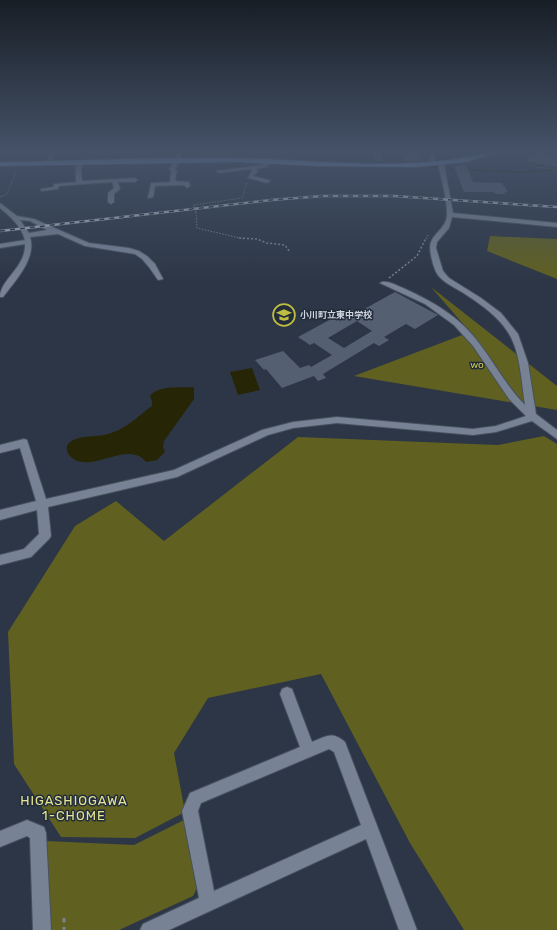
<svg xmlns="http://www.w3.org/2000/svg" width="557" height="930" font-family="Rubik,'Noto Sans JP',sans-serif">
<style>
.green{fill:#606021}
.water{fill:#262607}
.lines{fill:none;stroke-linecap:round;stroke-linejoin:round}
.stream{stroke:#262607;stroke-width:1.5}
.building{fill:#545f71;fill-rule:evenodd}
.minor-casing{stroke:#48515e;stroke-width:2}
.highway-casing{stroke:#48515e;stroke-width:2}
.path-far2{stroke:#7a8390;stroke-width:1;stroke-dasharray:1.5 1.5;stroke-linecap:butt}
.path-far1{stroke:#7a8390;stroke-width:1.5;stroke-dasharray:2 2;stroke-linecap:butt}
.path{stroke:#7a8390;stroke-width:3;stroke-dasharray:4.5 4.5;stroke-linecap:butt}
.minor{fill:#778395;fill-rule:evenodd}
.highway{fill:#95bdfa;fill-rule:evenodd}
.rail-casing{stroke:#b2b9c5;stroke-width:2.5}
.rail{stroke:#222c3b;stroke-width:1.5;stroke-dasharray:5;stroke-linecap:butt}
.path-bridge{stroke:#7a8390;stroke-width:1;stroke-dasharray:1.5 1.5;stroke-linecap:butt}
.labels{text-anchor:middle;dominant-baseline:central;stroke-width:3;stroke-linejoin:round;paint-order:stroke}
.far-poi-label{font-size:9px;font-weight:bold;fill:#ced5df;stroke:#222c3b;text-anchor:start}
.park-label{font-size:10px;fill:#cccc4b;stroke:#222c3b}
.near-neighbourhood-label{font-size:13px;letter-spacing:1px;fill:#e3e495;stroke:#222c3b}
</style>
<rect width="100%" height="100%" fill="#2c3646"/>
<g class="green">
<polygon points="490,236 557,239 557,279 487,251"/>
<polygon points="431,287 557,386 557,410 354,376 470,332"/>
<polygon points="544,436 557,444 557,930 464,930 410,843 321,674 208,698 174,753 185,812 135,838 61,837 14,764 8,632 75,526 116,501 164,541 298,437 498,445"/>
<polygon points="188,818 200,882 193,896 119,930 51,930 46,841 134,845"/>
</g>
<g class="water">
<polygon points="252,368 260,390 238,395 230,372"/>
<path d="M 192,387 L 194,388 L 194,399 L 164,441 L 163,447 L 165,452 L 157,460 L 146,462 C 129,439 91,474 72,458 C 67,454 64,446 70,442 C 81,434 98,438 111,433 C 126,429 139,415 152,406 L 152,401 L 150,396 C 158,385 180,388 192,387 Z"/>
</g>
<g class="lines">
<g class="stream">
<polyline points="499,154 535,166 549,167"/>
<polyline points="423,166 458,169"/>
<polyline points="465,170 526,172 557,169"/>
</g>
</g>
<g class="building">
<polygon points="401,151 418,151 422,161 404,161"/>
<polygon points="373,152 381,152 383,161 375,161"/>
<polygon points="540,152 557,159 557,167 547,166 526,160"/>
<polygon points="466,165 473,182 502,183 508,192 504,192 506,194 496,194 494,192 464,192 454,166"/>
<path d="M 395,292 L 438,315 L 415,329 L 406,324 L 384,337 L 389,340 L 379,346 L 374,343 L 323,374 L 326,378 L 318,381 L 314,376 L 282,388 L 266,369 L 264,370 L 255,360 L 283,351 L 300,368 L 309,365 L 311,367 L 332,355 L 314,343 L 310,345 L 298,337 L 344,312 L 351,309 L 357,313 ZM 357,321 L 372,331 L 344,348 L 328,338 Z"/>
</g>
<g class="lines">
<g class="minor-casing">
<g id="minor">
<polygon points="53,151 57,151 48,164 44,164"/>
<polygon points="178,151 182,151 180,161 175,169 177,171 175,181 189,182 190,186 187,188 184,185 155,186 153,197 148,198 151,183 170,182 171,171 169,169 174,161"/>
<polygon points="430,151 434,151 435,165 430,164"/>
<polygon points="266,159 269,161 268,167 256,169 258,171 253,176 269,180 270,181 267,183 248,178 252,171 251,169 219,173 216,171 263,165 263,161"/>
<path d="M 81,160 L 84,162 L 81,170 L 82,181 L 135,178 L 138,180 L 135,182 L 118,182 L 120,189 L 114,194 L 114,202 L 111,204 L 108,202 L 108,193 L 114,188 L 112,182 L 59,186 L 58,189 L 41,191 L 41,189 L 53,187 L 54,184 L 76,182 C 76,174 74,165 81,160 Z"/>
<path d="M 441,161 L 444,163 L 453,213 L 557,223 L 557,227 L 452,217 L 449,228 L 437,242 L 436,248 L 443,271 L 449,278 L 481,298 L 501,313 L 518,334 L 528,363 L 536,414 L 557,430 L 557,439 L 532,421 L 496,432 L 473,435 L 337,423 L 293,428 L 268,435 L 177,477 L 48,507 L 51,536 L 49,539 L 31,557 L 0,565 L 0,555 L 24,549 L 39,534 L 37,510 L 0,520 L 0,510 L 36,501 L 20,448 L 0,453 L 0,445 L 24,439 L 27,440 L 46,499 L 174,470 L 262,430 L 293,422 L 337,417 L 473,429 L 496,426 L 526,416 L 509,399 L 473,346 L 454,325 L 425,304 L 380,283 C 386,279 397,286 403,288 C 432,301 460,317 479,343 C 495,364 507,387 525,405 C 517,345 519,329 465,294 C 456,288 441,282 436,272 C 433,265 428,249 431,242 C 435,232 447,227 447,214 C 447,197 441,179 438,163 Z"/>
<path d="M 0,203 L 17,216 L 34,219 L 89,243 L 129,248 L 139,251 L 147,256 L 155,264 L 163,279 L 158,280 L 149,267 L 142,259 L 135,254 L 85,246 L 58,234 L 30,237 C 37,258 15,281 3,297 L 0,297 C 0,280 26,267 25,244 L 0,248 L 0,244 L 25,240 C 21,226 11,217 0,208 ZM 20,220 L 30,221 L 47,230 L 29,233 Z"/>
<path d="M 287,687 L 292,689 L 312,742 C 327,736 332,731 345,742 L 417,930 L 399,930 L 366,839 L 169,930 L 140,930 L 143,924 L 199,898 L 182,811 L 190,793 L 300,747 L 280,694 L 282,689 ZM 329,749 L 334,752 L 361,825 L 214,891 L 198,811 L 201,803 Z"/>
<polygon points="27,820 44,827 46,833 51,930 33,930 30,838 27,836 0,847 0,831"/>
</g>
</g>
<g class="highway-casing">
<path id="highway" d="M 494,151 L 502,151 L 467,162 L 415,167 L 318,166 L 236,162 L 0,166 L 0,162 C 78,161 157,157 235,158 C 321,159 410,174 494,151 Z"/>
</g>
<g class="path-far2">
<polyline points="502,156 537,167 557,169"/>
<polyline points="0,197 7,194 17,170"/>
<polyline points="194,205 242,198 247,183"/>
<polyline points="196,212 197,228 244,239"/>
<polyline points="426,239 428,235"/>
</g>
<g class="path-far1">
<polyline points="239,238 257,239 267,243 285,245 289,251"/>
<polyline points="389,278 417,256 426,238"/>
</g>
<polyline class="path" points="64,918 64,930"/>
<use href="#minor" class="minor"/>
<use href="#highway" class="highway"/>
<g class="rail-casing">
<polyline id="rail" points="0,231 271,200 323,196 394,196 557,207"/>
</g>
<use href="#rail" class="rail"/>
<polyline class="path-bridge" points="194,205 196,212"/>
</g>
<linearGradient id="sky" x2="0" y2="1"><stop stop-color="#181e26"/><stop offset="0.54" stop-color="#455268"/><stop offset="1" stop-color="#455268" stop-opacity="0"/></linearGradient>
<rect width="557" height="281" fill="url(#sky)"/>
<defs>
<g id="school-ring" transform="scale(1.15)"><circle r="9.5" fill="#222c3b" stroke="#bfbe42" stroke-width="1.5"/><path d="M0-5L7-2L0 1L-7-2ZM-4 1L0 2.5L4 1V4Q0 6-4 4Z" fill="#bfbe42"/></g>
</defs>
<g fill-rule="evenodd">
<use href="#school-ring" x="284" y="315"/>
</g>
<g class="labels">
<g class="far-poi-label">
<text x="300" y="315">小川町立東中学校</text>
</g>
<g class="park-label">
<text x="477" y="365">wo</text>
</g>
<g class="near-neighbourhood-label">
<text x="74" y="800">HIGASHIOGAWA<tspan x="74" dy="15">1-CHOME</tspan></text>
</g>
</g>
</svg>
